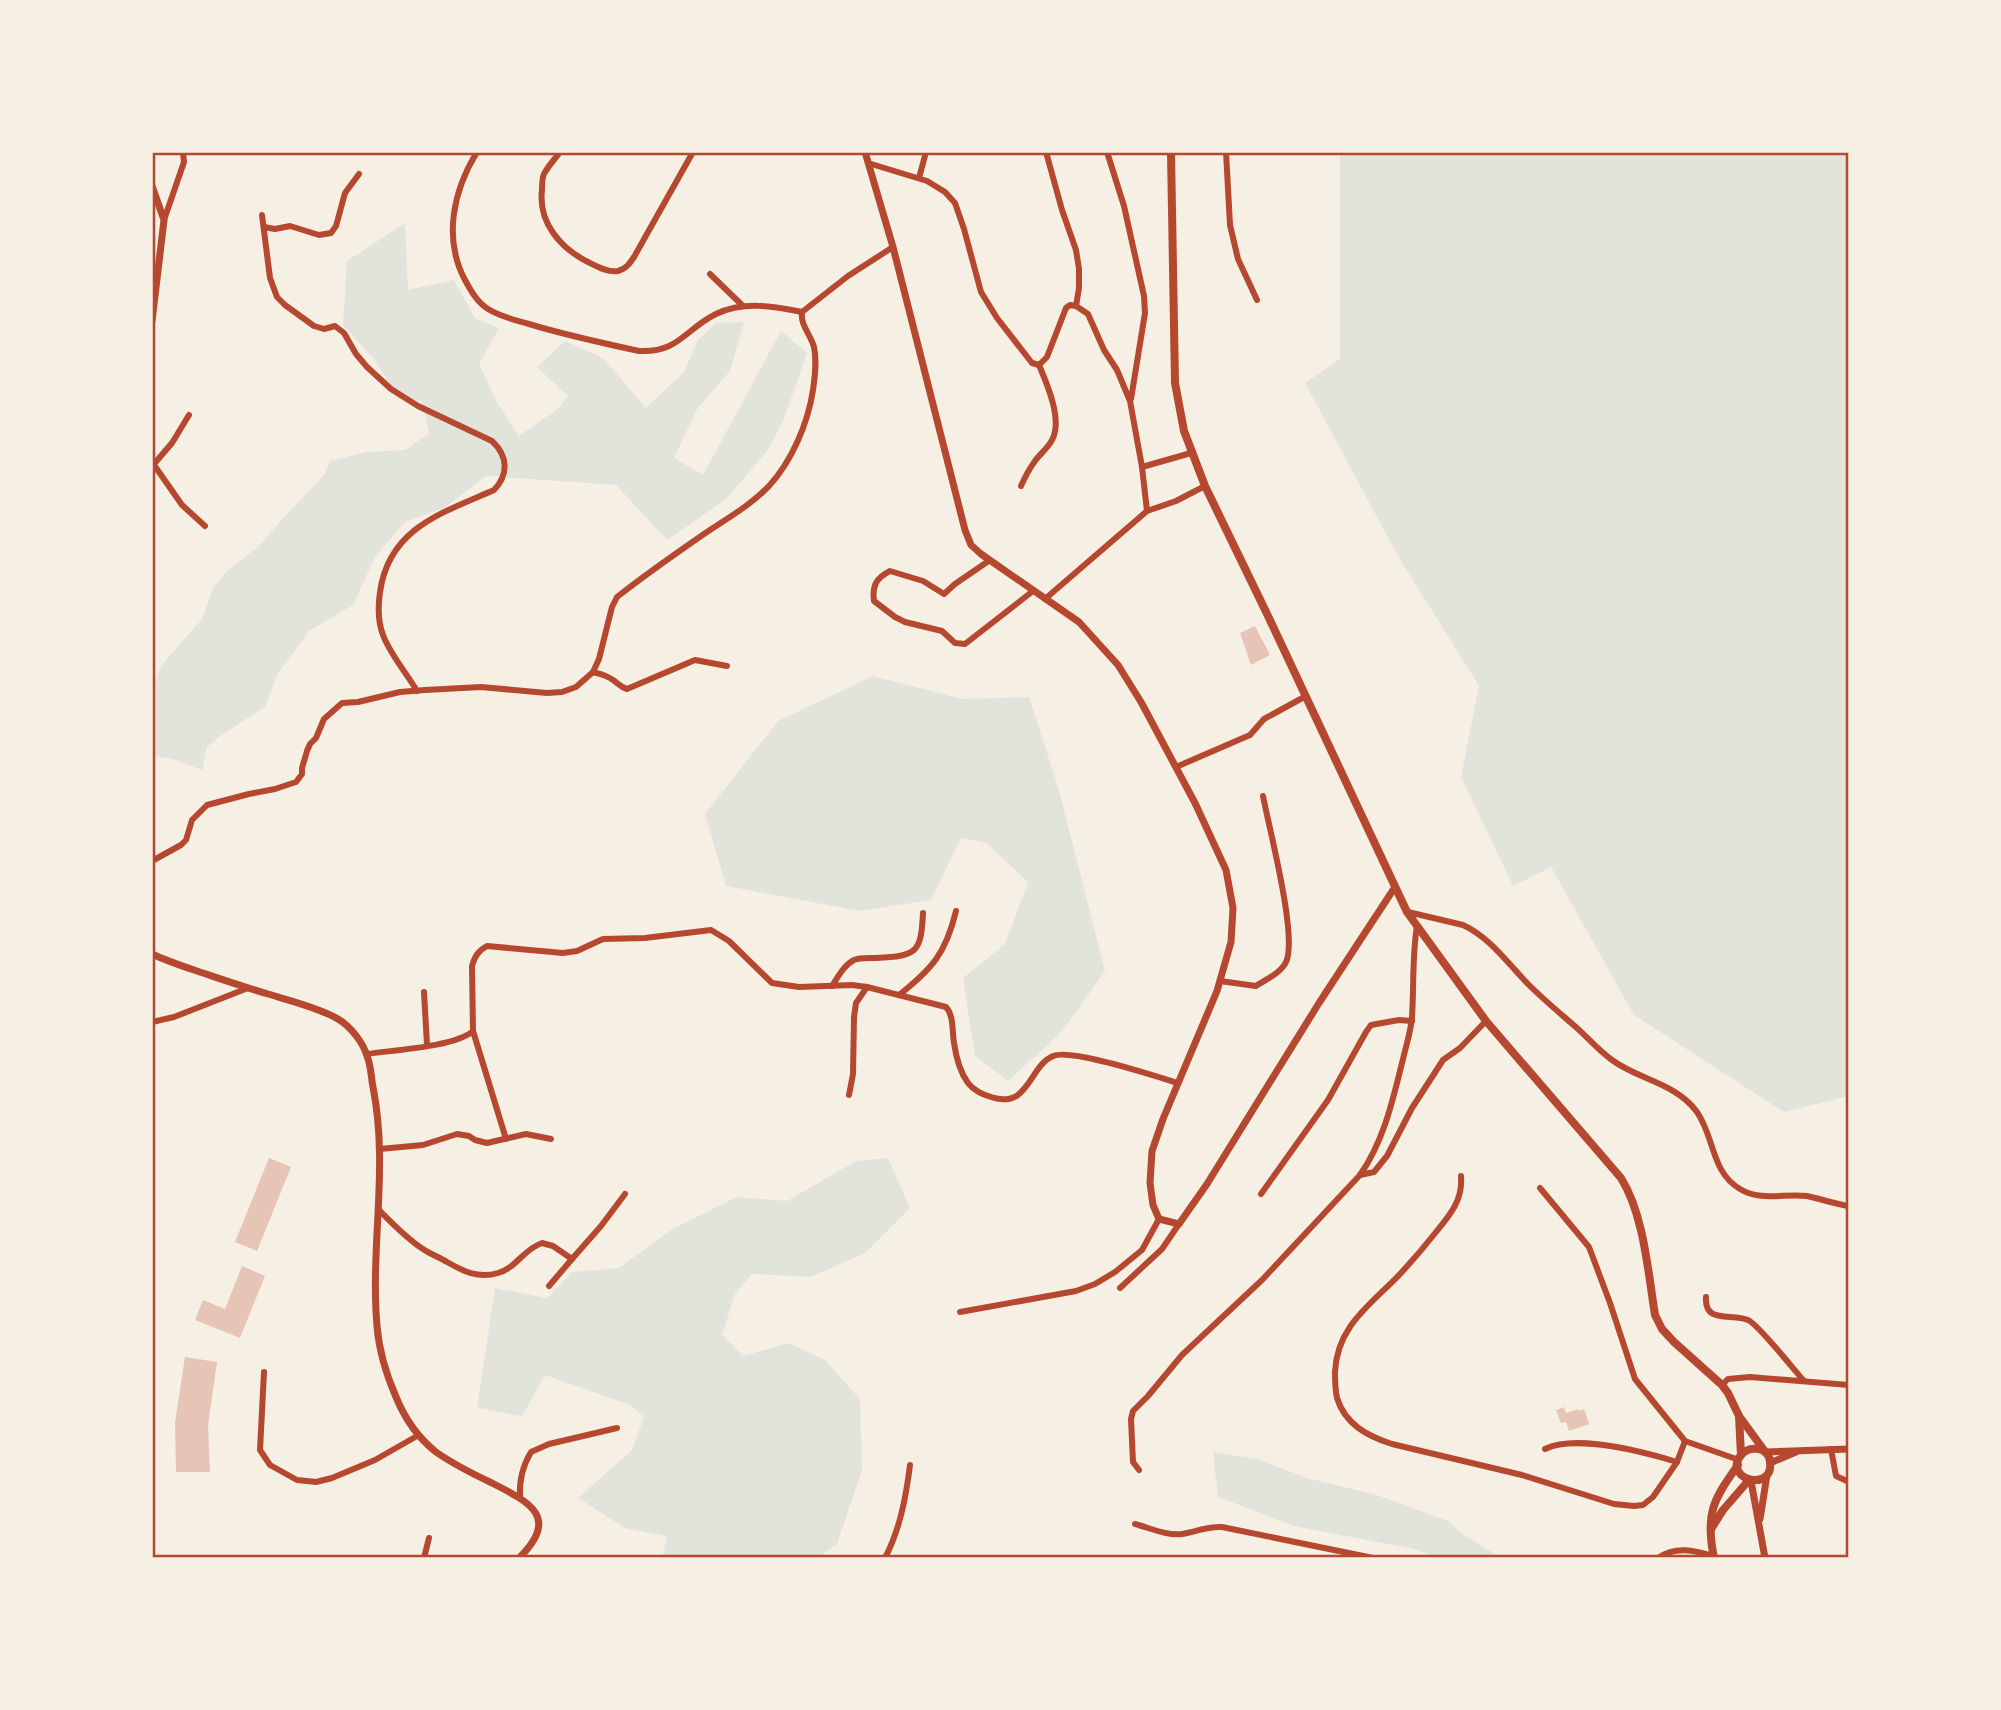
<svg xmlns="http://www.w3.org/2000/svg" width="2001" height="1710" font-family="'Source Sans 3',sans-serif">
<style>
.green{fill:#e2e4dc}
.building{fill:#e6c5b7}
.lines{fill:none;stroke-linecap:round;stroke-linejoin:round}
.minor{stroke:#b5482f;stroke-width:6}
.tertiary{stroke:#b5482f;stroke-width:7}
.secondary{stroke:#b5482f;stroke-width:8}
.neatline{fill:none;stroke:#b5482f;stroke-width:2.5}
</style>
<rect width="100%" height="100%" fill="#f6efe4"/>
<g class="green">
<polygon points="1340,152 1849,152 1849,1096 1784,1112 1634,1015 1551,867 1513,886 1461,777 1479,686 1399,558 1305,383 1340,359"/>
<polygon points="405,223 408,290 454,280 475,318 499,328 479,364 497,402 519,436 558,409 568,396 537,367 565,341 603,358 646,408 684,372 698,340 716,323 744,322 730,371 697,409 674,458 703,475 781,331 807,353 784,419 768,450 725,500 667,540 616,485 486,476 444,508 405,522 375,557 353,605 309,631 278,673 265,707 223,734 207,747 202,770 173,759 152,756 152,693 160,667 202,619 213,588 226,572 259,546 286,515 324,475 330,461 366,452 405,450 429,433 422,401 399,399 375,360 343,325 347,261"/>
<polygon points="873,676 962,699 1029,697 1059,790 1105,971 1066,1026 1053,1040 1008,1081 975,1056 963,978 1005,944 1028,882 986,843 961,838 931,900 860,911 726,886 705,814 778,721"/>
<polygon points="888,1158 910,1208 865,1253 811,1277 752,1274 735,1294 722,1335 743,1356 789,1343 825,1360 860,1399 862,1470 837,1544 818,1558 662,1558 667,1536 625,1528 578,1498 632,1450 644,1417 630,1405 545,1375 522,1416 477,1408 495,1288 547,1298 572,1272 619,1268 674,1228 737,1197 787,1201 856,1161"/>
<polygon points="1213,1452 1257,1459 1307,1478 1377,1495 1448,1521 1464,1535 1501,1558 1437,1558 1414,1549 1294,1526 1218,1497"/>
</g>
<g class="building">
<polygon points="1255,626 1270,655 1251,665 1240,633"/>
<polygon points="269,1158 291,1167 257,1251 235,1242"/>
<polygon points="242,1266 265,1276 240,1338 195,1320 203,1300 225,1309"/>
<polygon points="185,1357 217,1362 208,1425 210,1472 176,1472 175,1423"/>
<polygon points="1564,1407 1566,1413 1578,1409 1579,1411 1584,1409 1589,1424 1569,1431 1566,1422 1561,1423 1556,1410"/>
</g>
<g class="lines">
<g class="minor">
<path d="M 477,152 C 453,191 443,239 465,280 C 471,291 477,302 488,309 C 501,317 515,320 529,324 C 565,335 602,343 639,351 C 679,353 685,329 716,314 C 743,301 774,306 802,312"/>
<path d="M 560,152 C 555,159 548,166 544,174 C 542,178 542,185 542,190 C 538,222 560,248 588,262 C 596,266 608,273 618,271 C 626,269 630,263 634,257 L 693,152"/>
<polyline points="1046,152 1062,210 1076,250 1079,269 1079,288 1076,306"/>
<polyline points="1107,152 1124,206 1144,296 1145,313 1131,399"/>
<polyline points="1226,152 1230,225 1238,259 1257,300"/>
<polyline points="868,163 927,181 945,192 955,203 964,229 981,292 997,318 1032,363 1039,365 1047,357 1066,308 1070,305 1076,306 1088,314 1104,350 1117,370 1130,401 1142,467 1147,511"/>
<polyline points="919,178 926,152"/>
<path d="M 262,215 L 270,278 L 277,297 L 285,305 L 314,326 L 324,329 L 335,326 L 344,333 L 356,354 L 367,367 L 391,389 L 418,406 L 492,441 C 508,456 509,474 494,490 C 442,513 389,528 380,592 C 378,606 378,622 383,635 C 390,654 407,674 417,691"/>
<polyline points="164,220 184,162 183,152"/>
<polyline points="264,227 275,229 290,226 319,235 331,233 336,226 345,193 359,174"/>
<polyline points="710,274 743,306"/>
<polyline points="152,462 182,505 205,526"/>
<polyline points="154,464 172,443 189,415"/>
<polyline points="1142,467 1191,453"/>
<path d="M 1021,486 C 1025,477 1029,469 1035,461 C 1040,454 1048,448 1052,440 C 1063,420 1047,384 1039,365"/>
<path d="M 990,560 L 955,584 L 944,594 L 923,581 L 890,571 C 876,578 872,586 874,601 L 895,617 L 905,622 L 942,631 L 955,643 L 965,644 L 1033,591"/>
<polyline points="1045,599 1147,511 1176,501 1205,486"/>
<path d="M 593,672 C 600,674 607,675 613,680 C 619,684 620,687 627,689 L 695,660 L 727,666"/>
<polyline points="1176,767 1250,735 1264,719 1306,696"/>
<path d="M 152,861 L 181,845 L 186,840 L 192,820 L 207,805 L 249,794 L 275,789 L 296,782 L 302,774 L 302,768 L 307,751 L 310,744 L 316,738 L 324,719 L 342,703 L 358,702 L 400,692 L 425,690 L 481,687 L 547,693 L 562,692 L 576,687 L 593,672 L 599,659 L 612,607 L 617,597 C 645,575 675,554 704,534 C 726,519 750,506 769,486 C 792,461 808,423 813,390 C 815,376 817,361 814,347 C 811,335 800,325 802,312 L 848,276 L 893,247"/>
<path d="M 1408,912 L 1463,925 C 1491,938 1508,964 1529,985 C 1544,1000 1561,1014 1577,1028 C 1588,1038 1599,1051 1612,1060 C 1639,1080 1676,1083 1697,1112 C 1715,1138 1711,1172 1740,1189 C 1761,1202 1784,1193 1807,1196 C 1821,1199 1835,1204 1849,1206"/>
<path d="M 1220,981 L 1256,986 C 1265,980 1281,973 1286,962 C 1298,937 1269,828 1263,796"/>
<path d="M 832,986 C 838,977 844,965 854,960 C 861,957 869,958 876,958 C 917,956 921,953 923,913"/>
<polyline points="424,992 427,1045"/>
<path d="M 899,995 C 932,969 946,953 956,911"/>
<polyline points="152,1022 174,1017 248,988"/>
<polyline points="473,1031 506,1139"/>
<path d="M 367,1054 C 393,1050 455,1047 473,1031 L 472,966 C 475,956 478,951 487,946 L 563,953 L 577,951 L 603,939 L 645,938 L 711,930 L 729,941 L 772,983 L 799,987 L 852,985 L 867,987 L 946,1007 C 954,1016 952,1031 954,1043 C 956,1057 960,1072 968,1083 C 974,1091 983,1094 991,1097 C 1029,1110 1029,1066 1053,1056 C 1070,1048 1155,1076 1178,1083"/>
<polyline points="849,1095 853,1074 854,1017 856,1003 867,987"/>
<polyline points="380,1149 423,1145 457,1134 469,1136 475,1140 487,1143 526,1134 551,1139"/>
<polyline points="1360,1175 1374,1172 1387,1156 1412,1108 1443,1060 1460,1048 1486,1021"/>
<path d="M 1461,1176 C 1463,1200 1450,1215 1436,1232 C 1425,1246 1413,1260 1401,1273 C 1372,1304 1337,1325 1335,1372 C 1335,1381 1335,1389 1337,1398 C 1345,1424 1367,1436 1392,1444 L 1522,1475 L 1614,1504 L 1634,1506 L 1643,1505 L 1653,1497 L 1677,1462 L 1685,1441"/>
<polyline points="1540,1188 1589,1247 1610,1303 1635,1379 1685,1441 1739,1460"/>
<polyline points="1261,1194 1328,1100 1366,1032 1371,1025 1399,1020 1412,1021"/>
<path d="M 378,1209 C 392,1223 406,1238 423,1249 C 430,1254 439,1257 447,1262 C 463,1271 478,1279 498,1273 C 516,1268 524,1249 542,1243 L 553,1246 L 572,1259 L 601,1226 L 625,1194"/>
<polyline points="549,1286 572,1259"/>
<polyline points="1120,1288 1162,1249 1179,1224"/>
<path d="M 1706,1297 C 1704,1324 1731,1313 1748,1320 C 1758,1324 1794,1370 1804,1381"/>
<polyline points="960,1312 1076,1291 1095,1284 1115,1272 1142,1250 1159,1219"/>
<polyline points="264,1372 260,1450 270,1465 297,1480 316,1482 332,1478 375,1460 417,1436"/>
<polyline points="1722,1385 1728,1379 1750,1377 1849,1385"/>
<path d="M 1545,1449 C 1576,1434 1644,1452 1677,1462"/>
<polyline points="1831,1449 1836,1476 1849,1482"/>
<path d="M 1139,1470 L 1133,1462 L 1131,1419 L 1133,1411 L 1148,1396 L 1182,1355 L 1262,1280 L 1360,1175 C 1384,1141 1393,1099 1403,1059 C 1406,1046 1411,1031 1412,1017 C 1414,987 1412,956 1417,926"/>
<path d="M 520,1497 C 519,1480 522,1467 531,1452 L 549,1444 L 617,1428"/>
<path d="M 1135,1524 C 1150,1528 1167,1536 1182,1534 C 1196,1532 1207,1526 1222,1527 L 1373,1558"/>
<polyline points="424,1558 429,1538"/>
<path d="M 885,1558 C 900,1529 906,1497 910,1465"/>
<path d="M 1658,1558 C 1675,1546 1694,1550 1713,1556"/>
</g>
<g class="tertiary">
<polyline points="865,152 893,247 965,530 971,545 981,554 1079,622 1118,665 1141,702 1195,803 1226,870 1233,908 1231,942 1217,991 1163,1119 1152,1151 1150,1183 1153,1205 1159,1219 1179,1224 1207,1184 1319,1003 1395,887"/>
<polyline points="152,186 164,220 152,321"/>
<path d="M 152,954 C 167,961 182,966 197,971 C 221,979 244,987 268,994 C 288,1000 320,1008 338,1019 C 350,1026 363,1042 367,1056 C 371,1065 371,1077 373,1087 C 389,1167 370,1245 377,1326 C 379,1351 386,1374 396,1397 C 405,1419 417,1437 436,1452 C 453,1464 473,1474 492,1483 C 529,1502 561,1517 519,1558"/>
<polyline points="1764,1452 1849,1449"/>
<polyline points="1770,1463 1796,1452"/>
<polyline points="1751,1481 1765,1558"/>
<polyline points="1760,1519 1767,1475"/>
</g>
<g class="secondary">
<path d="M 1171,152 L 1175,383 L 1184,431 L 1205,486 L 1269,618 L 1407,912 L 1486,1021 L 1621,1178 C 1644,1215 1648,1272 1655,1315 L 1662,1329 L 1674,1342 L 1722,1385 L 1728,1393 L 1739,1416 L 1769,1457 C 1779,1495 1721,1480 1741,1455 C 1747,1448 1755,1448 1762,1450"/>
<polyline points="1739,1416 1741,1455"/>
<polyline points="1711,1529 1723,1510 1749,1480"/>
<path d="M 1714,1558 C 1705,1514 1713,1500 1738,1465"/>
</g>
</g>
<rect width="2001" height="1710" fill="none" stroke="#f6efe4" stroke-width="308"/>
<rect x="154" y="154" width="1693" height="1402" class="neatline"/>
</svg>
